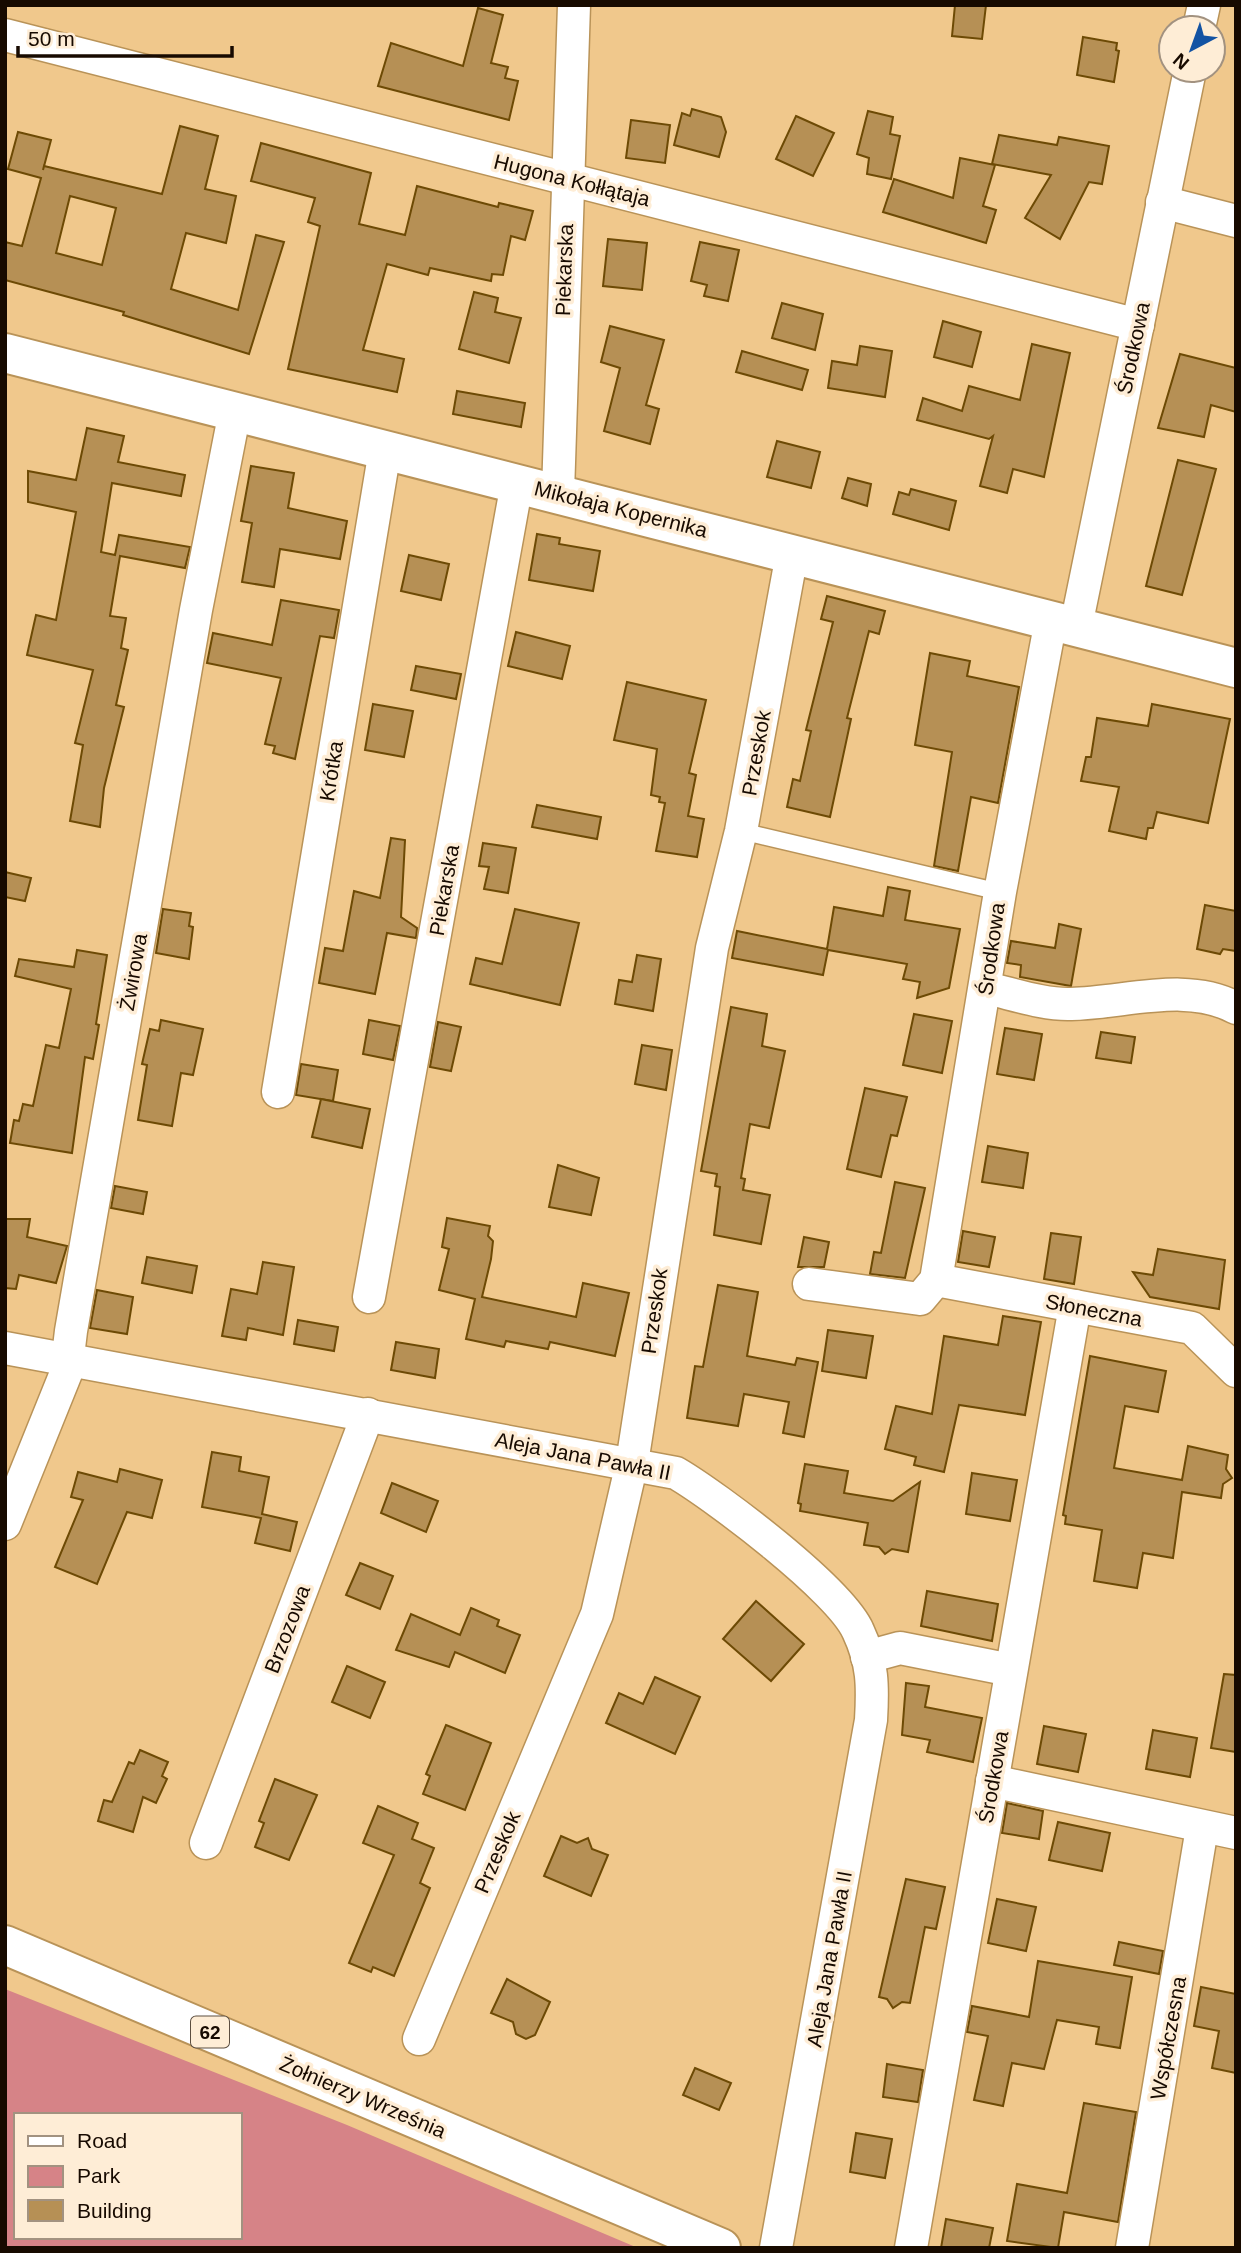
<svg xmlns="http://www.w3.org/2000/svg" width="1241" height="2253" font-family="Arial,sans-serif">
<style>
.green{fill:#d68387;fill-rule:evenodd}
.building{fill:#b69055;stroke:#6d4a05;stroke-width:2;fill-rule:evenodd}
.lines{fill:none;stroke-linecap:round;stroke-linejoin:round}
.lane-casing{stroke:#b99358;stroke-width:19}
.street-casing{stroke:#b99358;stroke-width:35}
.secondary-casing{stroke:#b99358;stroke-width:42}
.primary-casing{stroke:#b99358;stroke-width:42}
.lane{stroke:#fff;stroke-width:16}
.street{stroke:#fff;stroke-width:32}
.secondary{stroke:#fff;stroke-width:38}
.primary{stroke:#fff;stroke-width:38}
.labels{text-anchor:middle;dominant-baseline:central;stroke-width:7;stroke-linejoin:round;paint-order:stroke}
.shield{fill:#feedd6;stroke:#5c4e40;stroke-width:2}
.shield-label{font-size:19px;font-weight:bold;fill:#170a00}
.street-label{font-size:21px;fill:#170a00;stroke:#feedd6}
</style>
<rect width="100%" height="100%" fill="#f0c88c"/>
<path class="green" d="M 5,1989 L 347,2125 L 638,2248 L 5,2248 ZM 16,2115 L 240,2115 L 240,2237 L 16,2237 Z"/>
<g class="building">
<polygon points="955,5 986,5 982,39 952,36"/>
<polygon points="478,8 503,15 491,63 508,67 505,78 518,81 509,120 378,86 391,43 463,66"/>
<polygon points="1083,37 1117,43 1116,50 1119,51 1114,82 1077,75"/>
<polygon points="692,109 721,117 726,132 719,157 674,145 682,113 690,116"/>
<polygon points="868,111 893,117 890,134 900,136 891,179 867,174 869,158 857,154"/>
<polygon points="796,116 834,133 813,176 776,159"/>
<polygon points="631,120 670,125 665,163 626,158"/>
<path d="M 180,126 L 218,136 L 205,189 L 236,196 L 226,243 L 186,233 L 171,289 L 238,310 L 256,235 L 284,242 L 249,354 L 123,315 L 124,312 L 5,280 L 5,242 L 22,246 L 41,178 L 8,169 L 18,132 L 51,140 L 43,170 L 44,166 L 162,194 ZM 70,196 L 116,208 L 102,265 L 56,253 Z"/>
<polygon points="999,135 1057,145 1059,137 1109,146 1102,184 1089,182 1060,239 1025,218 1051,175 992,164"/>
<polygon points="261,143 371,173 359,224 405,235 417,186 498,207 499,203 533,211 525,240 511,236 503,275 492,274 491,281 430,268 428,275 387,264 363,350 404,359 397,392 288,369 320,226 308,222 315,198 251,181"/>
<polygon points="960,158 995,165 983,206 996,210 986,243 883,212 894,179 953,198"/>
<polygon points="608,239 647,243 642,290 603,286"/>
<polygon points="700,242 739,250 728,301 704,296 707,285 691,281"/>
<polygon points="474,292 498,298 495,312 521,318 509,363 459,349"/>
<polygon points="782,303 823,314 815,350 772,338"/>
<polygon points="943,321 981,332 972,367 934,357"/>
<polygon points="610,326 664,340 646,405 659,409 650,444 604,431 620,368 601,362"/>
<polygon points="1032,344 1070,353 1044,477 1013,469 1007,493 980,486 993,436 989,439 917,420 923,398 962,411 969,386 1020,400"/>
<polygon points="860,346 892,351 885,397 828,388 832,361 857,365"/>
<polygon points="742,351 808,370 802,390 736,372"/>
<polygon points="1180,354 1236,368 1236,412 1211,405 1204,437 1158,428"/>
<polygon points="457,391 525,403 521,427 453,414"/>
<polygon points="87,428 124,436 118,462 185,475 181,496 112,483 101,552 115,555 119,535 190,547 185,568 120,556 110,616 126,618 121,648 128,650 116,705 124,707 104,788 100,827 70,821 83,745 75,743 93,670 27,655 36,615 56,620 76,512 28,502 28,471 76,480"/>
<polygon points="777,441 820,452 811,488 767,477"/>
<polygon points="1178,460 1216,469 1182,595 1146,586"/>
<polygon points="251,466 294,473 288,508 347,521 340,559 280,549 274,587 242,582 252,523 241,521"/>
<polygon points="848,478 871,484 867,506 842,498"/>
<polygon points="911,489 956,501 949,530 893,514 899,492 909,495"/>
<polygon points="537,534 560,538 559,544 600,551 593,591 529,580"/>
<polygon points="409,555 449,564 441,600 401,591"/>
<polygon points="827,596 885,611 879,634 869,631 847,718 851,719 830,817 787,807 793,779 800,781 811,731 806,730 833,622 821,619"/>
<polygon points="281,600 339,610 334,638 320,636 295,759 273,753 275,746 265,744 281,678 207,663 213,633 272,645"/>
<polygon points="516,632 570,646 562,679 508,666"/>
<polygon points="930,653 970,661 967,676 1019,687 998,803 971,797 958,871 934,866 952,752 915,745"/>
<polygon points="416,666 461,674 456,699 411,690"/>
<polygon points="627,682 706,700 689,773 696,775 688,816 704,819 697,857 656,851 665,803 659,802 660,797 651,795 657,749 614,740"/>
<polygon points="373,704 413,711 404,757 365,750"/>
<polygon points="1152,704 1230,719 1208,823 1157,812 1153,828 1148,828 1146,839 1109,831 1119,787 1081,781 1086,757 1091,757 1097,718 1148,726"/>
<polygon points="537,805 601,817 597,839 532,827"/>
<polygon points="391,838 405,840 401,917 417,928 416,938 387,933 375,994 319,983 325,948 343,951 354,891 380,898"/>
<polygon points="483,843 516,848 508,893 484,889 489,867 479,866"/>
<polygon points="5,872 31,878 25,901 5,897"/>
<polygon points="888,887 910,891 905,920 960,929 949,988 917,998 920,982 903,979 907,964 828,950 823,975 732,958 737,931 827,949 834,907 883,916"/>
<polygon points="1205,905 1236,911 1236,951 1223,949 1220,954 1197,949"/>
<polygon points="163,909 191,913 189,926 193,927 189,959 156,953"/>
<polygon points="515,909 579,923 560,1005 470,984 476,958 502,964"/>
<polygon points="1059,924 1081,929 1071,986 1020,977 1021,965 1007,963 1011,941 1055,948"/>
<polygon points="77,950 107,955 96,1024 99,1025 93,1059 85,1057 72,1153 10,1143 14,1120 19,1121 23,1104 33,1106 46,1045 59,1048 71,989 15,976 19,959 74,967"/>
<polygon points="637,955 661,959 653,1011 615,1004 619,980 632,982"/>
<polygon points="731,1007 767,1014 762,1046 785,1051 769,1128 750,1124 741,1178 745,1179 743,1190 770,1195 761,1244 714,1235 720,1187 715,1186 717,1174 701,1171"/>
<polygon points="914,1014 952,1021 942,1073 903,1065"/>
<polygon points="161,1020 203,1029 193,1075 181,1073 172,1126 138,1120 147,1065 142,1064 150,1029 159,1031"/>
<polygon points="369,1020 400,1026 393,1060 363,1054"/>
<polygon points="438,1022 461,1027 451,1071 430,1067"/>
<polygon points="1005,1028 1042,1034 1034,1080 997,1074"/>
<polygon points="1101,1032 1135,1037 1131,1063 1096,1058"/>
<polygon points="642,1045 672,1050 666,1090 635,1084"/>
<polygon points="301,1064 338,1070 333,1101 296,1095"/>
<polygon points="865,1088 907,1097 897,1136 891,1135 881,1177 847,1169"/>
<polygon points="321,1099 370,1109 362,1148 312,1137"/>
<polygon points="988,1146 1028,1153 1023,1188 982,1182"/>
<polygon points="558,1165 599,1178 591,1215 549,1207"/>
<polygon points="895,1182 925,1188 905,1278 870,1274 874,1252 881,1253"/>
<polygon points="115,1186 147,1192 143,1214 111,1208"/>
<polygon points="447,1218 490,1226 488,1236 493,1241 491,1259 482,1297 576,1317 583,1283 629,1293 615,1356 550,1342 548,1349 506,1341 504,1347 466,1339 475,1299 439,1290 449,1249 442,1247"/>
<polygon points="5,1219 30,1219 27,1237 67,1246 56,1283 19,1275 16,1289 5,1288"/>
<polygon points="963,1231 995,1237 989,1267 958,1262"/>
<polygon points="1051,1233 1081,1237 1074,1284 1044,1279"/>
<polygon points="804,1237 829,1242 824,1267 798,1267"/>
<polygon points="1158,1249 1225,1260 1219,1309 1150,1297 1133,1272 1153,1275"/>
<polygon points="147,1257 197,1266 192,1293 142,1283"/>
<polygon points="263,1262 294,1267 283,1335 248,1328 246,1340 222,1336 231,1289 257,1294"/>
<polygon points="718,1285 758,1292 747,1356 795,1365 797,1358 818,1362 804,1437 783,1433 789,1402 744,1394 738,1426 687,1418 695,1366 703,1367"/>
<polygon points="97,1290 133,1297 127,1334 90,1328"/>
<polygon points="1003,1316 1041,1322 1025,1415 959,1405 944,1472 914,1465 916,1457 885,1449 896,1406 932,1414 944,1336 998,1345"/>
<polygon points="298,1320 338,1327 334,1351 294,1344"/>
<polygon points="828,1330 873,1336 866,1378 822,1371"/>
<polygon points="396,1342 439,1349 435,1378 391,1370"/>
<polygon points="1090,1356 1166,1371 1158,1412 1125,1406 1114,1468 1182,1480 1188,1446 1228,1455 1226,1469 1232,1478 1223,1484 1221,1498 1182,1492 1173,1558 1143,1553 1137,1588 1094,1581 1102,1530 1065,1524 1066,1516 1063,1515"/>
<polygon points="212,1452 241,1457 239,1471 269,1477 262,1514 297,1522 290,1551 255,1543 261,1518 202,1507"/>
<polygon points="805,1464 848,1471 844,1493 893,1501 920,1482 908,1552 892,1549 885,1554 879,1547 864,1545 868,1523 800,1511 801,1504 798,1503"/>
<polygon points="120,1469 162,1480 152,1518 127,1512 97,1584 55,1567 83,1500 71,1497 78,1472 117,1482"/>
<polygon points="972,1473 1017,1480 1010,1521 966,1514"/>
<polygon points="392,1483 438,1501 426,1532 381,1513"/>
<polygon points="360,1563 393,1576 380,1609 346,1595"/>
<polygon points="927,1591 998,1604 992,1641 921,1626"/>
<polygon points="756,1601 804,1644 771,1681 723,1639"/>
<polygon points="471,1608 499,1620 497,1626 520,1635 505,1673 455,1652 449,1667 396,1650 411,1614 460,1635"/>
<polygon points="347,1666 385,1682 370,1718 332,1702"/>
<polygon points="1224,1674 1236,1675 1236,1752 1211,1748"/>
<polygon points="655,1677 700,1697 675,1754 606,1723 619,1693 643,1704"/>
<polygon points="906,1683 929,1686 925,1707 982,1718 973,1762 927,1752 930,1740 902,1735"/>
<polygon points="446,1725 491,1743 465,1810 423,1794 430,1776 426,1774"/>
<polygon points="1044,1726 1086,1734 1078,1772 1037,1764"/>
<polygon points="1153,1730 1197,1738 1190,1777 1146,1769"/>
<polygon points="140,1750 168,1762 162,1776 167,1779 156,1803 143,1797 133,1832 98,1821 104,1800 112,1802 129,1762 134,1764"/>
<polygon points="275,1779 317,1795 289,1860 255,1847 264,1823 259,1821"/>
<polygon points="1007,1803 1043,1811 1039,1839 1002,1833"/>
<polygon points="378,1806 418,1823 412,1839 434,1848 420,1883 430,1888 394,1976 373,1967 371,1972 349,1963 394,1855 363,1843"/>
<polygon points="1058,1822 1110,1833 1102,1871 1049,1860"/>
<polygon points="561,1836 577,1843 588,1838 592,1849 608,1855 591,1896 544,1876"/>
<polygon points="906,1879 945,1887 936,1929 925,1927 910,2003 902,2002 893,2008 887,1999 879,1997"/>
<polygon points="997,1899 1036,1907 1026,1951 988,1943"/>
<polygon points="1119,1942 1163,1951 1159,1974 1114,1965"/>
<polygon points="1038,1961 1132,1977 1120,2048 1096,2044 1099,2027 1057,2020 1044,2069 1012,2063 1003,2106 974,2100 988,2036 967,2032 972,2006 1029,2017"/>
<polygon points="507,1979 550,2002 535,2035 526,2039 516,2034 513,2022 491,2013"/>
<polygon points="1201,1987 1236,1994 1236,2073 1212,2068 1219,2031 1194,2026"/>
<polygon points="887,2064 923,2070 918,2102 883,2097"/>
<polygon points="695,2068 731,2083 719,2110 683,2095"/>
<polygon points="1084,2103 1136,2112 1118,2222 1064,2212 1058,2248 1007,2241 1017,2184 1067,2193"/>
<polygon points="856,2133 892,2139 885,2178 850,2172"/>
<polygon points="946,2219 993,2228 989,2248 941,2248"/>
</g>
<g class="lines">
<g class="lane-casing">
<polyline id="lane" points="741,831 1000,892"/>
</g>
<g class="street-casing">
<g id="street">
<polyline points="1199,28 1204,5"/>
<polyline points="5,35 1138,325"/>
<polyline points="1162,202 1236,221"/>
<polyline points="558,493 574,5"/>
<polyline points="1076,626 1190,70"/>
<path d="M 986,988 C 1013,994 1044,1005 1071,1004 C 1125,1003 1187,981 1236,1008"/>
<polyline points="278,1092 385,450"/>
<polyline points="936,1280 1192,1328 1236,1371"/>
<polyline points="809,1284 920,1299 936,1280 1000,892 1051,620"/>
<polyline points="369,1297 517,483"/>
<path d="M 5,1348 L 676,1473 C 717,1497 840,1590 858,1631 C 873,1663 873,1686 871,1720 L 776,2248"/>
<polyline points="5,1524 66,1373 71,1331 196,610 235,411"/>
<polyline points="867,1657 900,1648 1011,1670"/>
<polyline points="992,1781 1236,1833"/>
<polyline points="206,1843 368,1414"/>
<polyline points="419,2039 597,1614 632,1463 712,948 741,831 792,554"/>
<polyline points="911,2248 1075,1306"/>
<polyline points="1132,2248 1202,1828"/>
</g>
</g>
<g class="secondary-casing">
<polyline id="secondary" points="5,353 1236,668"/>
</g>
<g class="primary-casing">
<polyline id="primary" points="5,1945 721,2248"/>
</g>
<use href="#lane" class="lane"/>
<use href="#street" class="street"/>
<use href="#secondary" class="secondary"/>
<use href="#primary" class="primary"/>
</g>
<g class="labels">
<rect class="shield" x="191" y="2016.5" width="38" height="31" rx="5"/>
<g class="shield-label">
<text x="210" y="2032">62</text>
</g>
<g class="street-label">
<text transform="translate(572 180) rotate(14)">Hugona Kołłątaja</text>
<text transform="translate(564 270) rotate(-88)">Piekarska</text>
<text transform="translate(1133 348) rotate(-78)">Środkowa</text>
<text transform="translate(621 509) rotate(14)">Mikołaja Kopernika</text>
<text transform="translate(756 753) rotate(-80)">Przeskok</text>
<text transform="translate(331 771) rotate(-81)">Krótka</text>
<text transform="translate(444 890) rotate(-80)">Piekarska</text>
<text transform="translate(991 949) rotate(-82)">Środkowa</text>
<text transform="translate(133 972) rotate(-80)">Żwirowa</text>
<text transform="translate(1094 1310) rotate(11)">Słoneczna</text>
<text transform="translate(654 1311) rotate(-82)">Przeskok</text>
<text transform="translate(583 1456) rotate(11)">Aleja Jana Pawła II</text>
<text transform="translate(287 1629) rotate(-69)">Brzozowa</text>
<text transform="translate(993 1777) rotate(-80)">Środkowa</text>
<text transform="translate(497 1852) rotate(-67)">Przeskok</text>
<text transform="translate(829 1959) rotate(-80)">Aleja Jana Pawła II</text>
<text transform="translate(1168 2038) rotate(-80)">Współczesna</text>
<text transform="translate(363 2097) rotate(23)">Żołnierzy Września</text>
</g>
</g>
<rect width="1241" height="2253" fill="none" stroke="#170a00" stroke-width="14"/>
<rect x="14" y="2113" width="228" height="126" fill="#feedd6" stroke="#a29280" stroke-width="2"/>
<rect x="28" y="2136" width="35" height="10" fill="#ffffff" stroke="#a29280" stroke-width="2"/>
<text x="77" y="2148" font-size="21" fill="#170a00">Road</text>
<rect x="28" y="2166" width="35" height="21" fill="#d68387" stroke="#a29280" stroke-width="2"/>
<text x="77" y="2183" font-size="21" fill="#170a00">Park</text>
<rect x="28" y="2200" width="35" height="21" fill="#b69055" stroke="#a29280" stroke-width="2"/>
<text x="77" y="2218" font-size="21" fill="#170a00">Building</text>
<g transform="translate(1192 49) rotate(221)"><circle r="33" fill="#feedd6" stroke="#a29280" stroke-width="2"/>
<path d="M0-5L12 26L0 18L-12 26Z" fill="#1353a3"/>
<text y="-10" font-size="19" font-weight="bold" text-anchor="middle" fill="#170a00">N</text>
</g>
<path d="M18 46v10h214v-10" fill="none" stroke="#170a00" stroke-width="3.5"/>
<text x="28" y="46" font-size="21" fill="#170a00" stroke="#feedd6" stroke-width="5" paint-order="stroke">50 m</text>
</svg>
